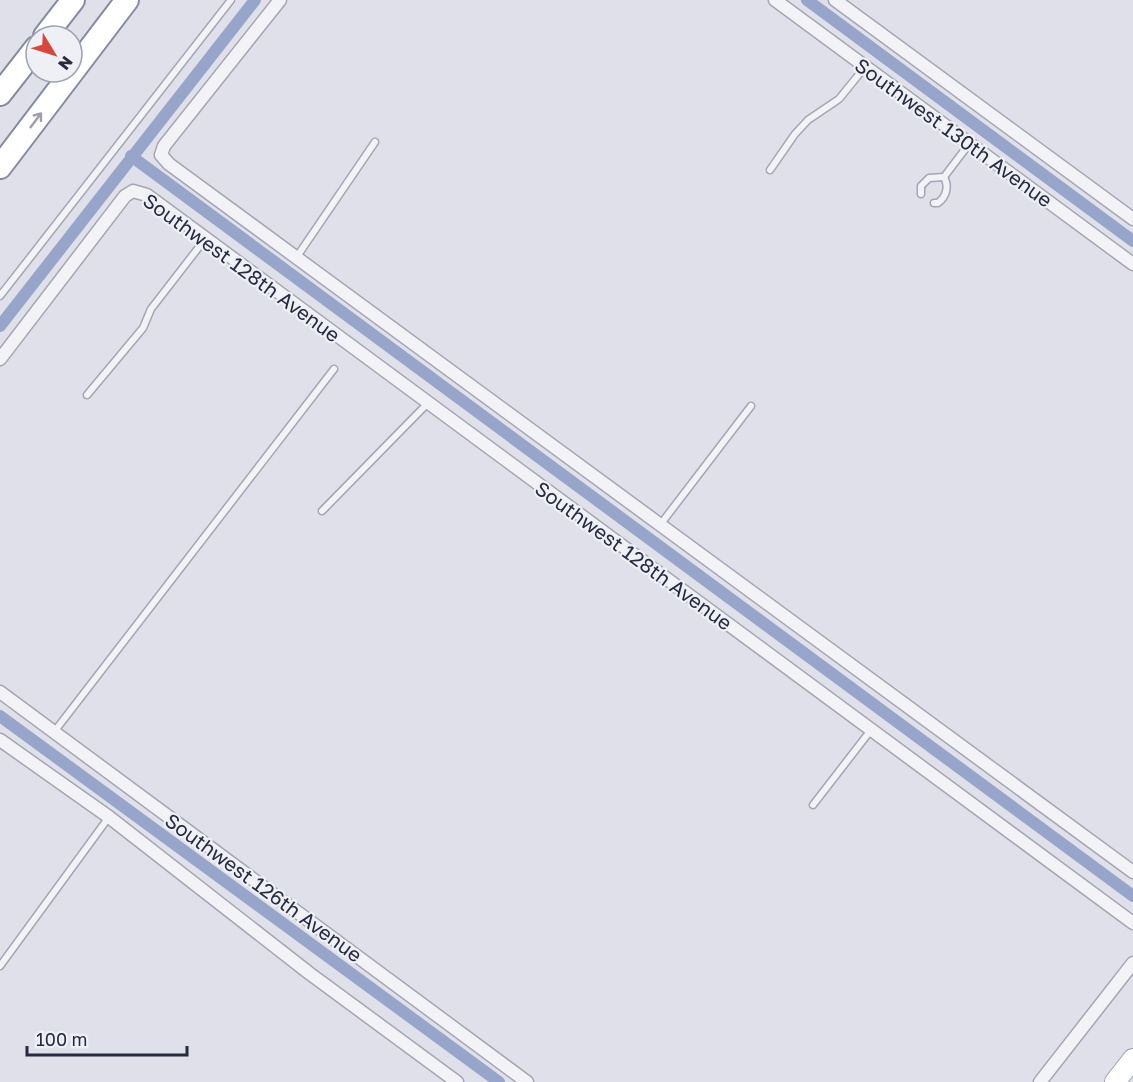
<svg xmlns="http://www.w3.org/2000/svg" width="1133" height="1082" font-family="'Golos Text',sans-serif">
<style>
.lines{fill:none;stroke-linecap:round;stroke-linejoin:round}
.canal{stroke:#97a5cb;stroke-width:12}
.lane-casing{stroke:#a4a6b3;stroke-width:9}
.street-casing{stroke:#a4a6b3;stroke-width:15}
.primary-casing{stroke:#9da1b5;stroke-width:22}
.highway-casing{stroke:#858aa1;stroke-width:26}
.lane{stroke:#f2f2f7;stroke-width:6}
.street{stroke:#f2f2f7;stroke-width:12}
.primary{stroke:#fff;stroke-width:20}
.highway{stroke:#fff;stroke-width:22}
.oneway{stroke:#9e9faa}
.labels{text-anchor:middle;dominant-baseline:central;stroke-width:4.5;stroke-linejoin:round;paint-order:stroke}
.street-label{font-size:20px;fill:#272a41;stroke:#eef0f6}
</style>
<rect width="100%" height="100%" fill="#dfe0e9"/>
<g class="lines">
<g class="canal">
<polyline points="807,0 1133,241"/>
<polyline points="131,156 1133,896"/>
<polyline points="0,326 255,0"/>
<polyline points="0,716 499,1082"/>
</g>
<g class="lane-casing">
<g id="lane">
<polyline points="770,170 795,134 808,120 839,99 865,67"/>
<polyline points="921,194 921,186 929,178 944,177"/>
<path d="M 934,203 L 938,203 C 947,196 949,186 944,177 L 969,144"/>
<polyline points="296,258 375,142"/>
<polyline points="0,296 231,0"/>
<polyline points="87,395 143,328 151,309 206,238"/>
<polyline points="322,511 428,403"/>
<polyline points="660,525 751,406"/>
<polyline points="54,732 334,369"/>
<polyline points="813,805 871,730"/>
<polyline points="0,966 109,817"/>
</g>
</g>
<g class="street-casing">
<g id="street">
<polyline points="280,0 164,146 161,155 169,164 1133,872"/>
<polyline points="775,0 1133,264"/>
<polyline points="835,0 1133,219"/>
<polyline points="0,359 125,196 133,191 147,195 1133,923"/>
<polyline points="0,692 527,1082"/>
<polyline points="0,740 109,817 309,973 457,1082"/>
<polyline points="1040,1082 1133,963"/>
</g>
</g>
<g class="primary-casing">
<polyline id="primary" points="1115,1082 1133,1059"/>
</g>
<g class="highway-casing">
<g id="highway">
<polyline points="45,36 73,0"/>
<polyline points="0,94 36,48"/>
<polyline points="0,167 127,0"/>
</g>
</g>
<use href="#lane" class="lane"/>
<use href="#street" class="street"/>
<use href="#primary" class="primary"/>
<use href="#highway" class="highway"/>
</g>
<defs><path id="oneway-shaft" d="M-6 0H5M1.5-3L5.5 0L1.5 3" fill="none" stroke-width="1.6" stroke-linecap="round" stroke-linejoin="round" transform="scale(1.5)"/></defs>
<use class="oneway" href="#oneway-shaft" transform="translate(36 120) rotate(-53)"/>
<g class="labels">
<g class="street-label">
<text transform="translate(954 132) rotate(36)">Southwest 130th Avenue</text>
<text transform="translate(242 267) rotate(36)">Southwest 128th Avenue</text>
<text transform="translate(634 555) rotate(36)">Southwest 128th Avenue</text>
<text transform="translate(264 887) rotate(36)">Southwest 126th Avenue</text>
</g>
</g>
<g transform="translate(54 54) rotate(128)"><circle r="28" fill="#eef0f6" stroke="#9ea1ae" stroke-width="1.5"/>
<path d="M0-4.5L10 22L0 15L-10 22Z" fill="#d6483c"/>
<text y="-9" font-size="16" font-weight="bold" text-anchor="middle" fill="#272a41">N</text>
</g>
<path d="M27 1046v9h160v-9" fill="none" stroke="#272a41" stroke-width="3"/>
<text x="36" y="1046" font-size="18" fill="#272a41" stroke="#eef0f6" stroke-width="4.5" paint-order="stroke">100 m</text>
</svg>
